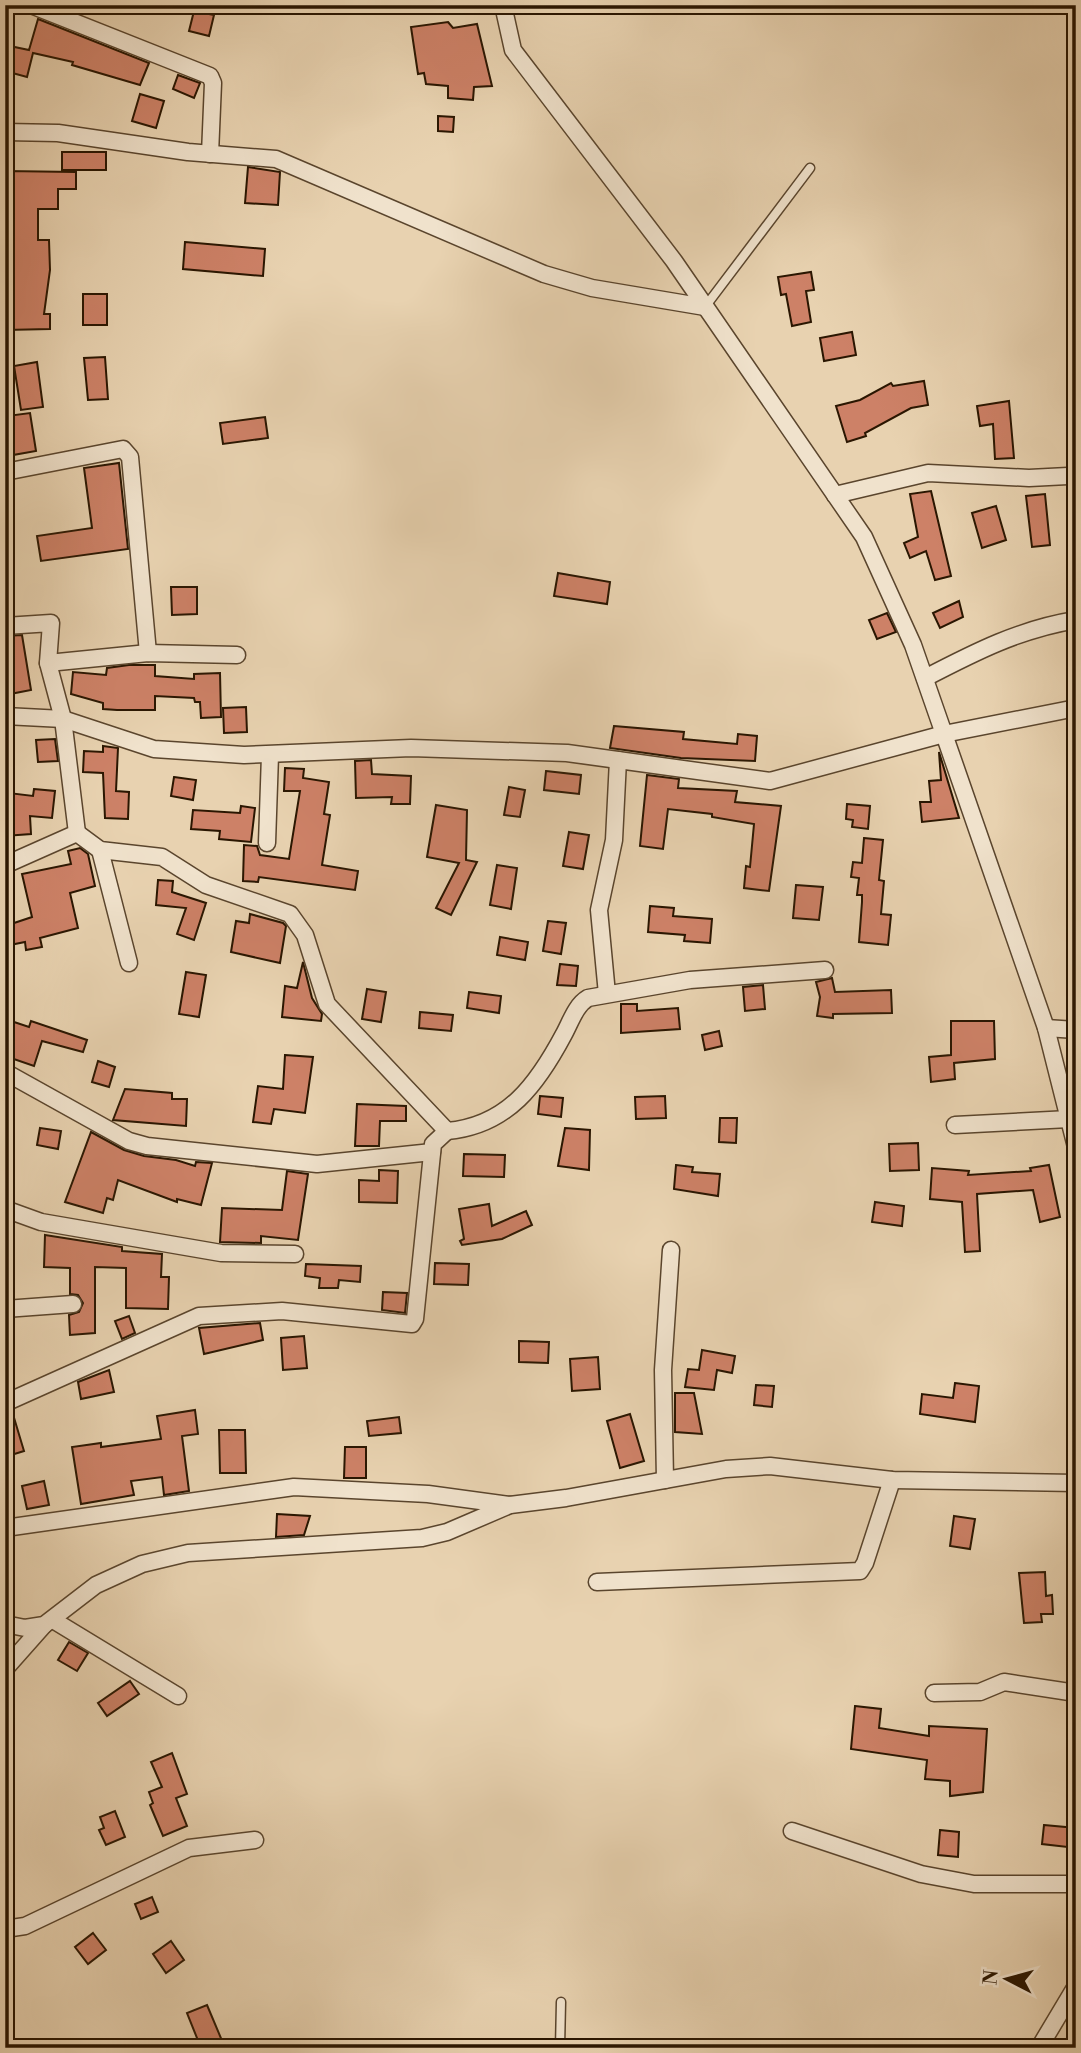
<svg xmlns="http://www.w3.org/2000/svg" width="1081" height="2053" font-family="'Libre Bodoni',serif">
<style>
.building{fill:#cd8167;stroke:#2a1601;stroke-width:2}
.lines{fill:none;stroke-linecap:round;stroke-linejoin:round}
.lane-casing{stroke:#5a452d;stroke-width:11}
.street-casing{stroke:#5a452d;stroke-width:19}
.lane{stroke:#f0e2cc;stroke-width:8}
.street{stroke:#f0e2cc;stroke-width:16}
</style>
<rect width="100%" height="100%" fill="#e8d2b0"/>
<filter id="stains"><feTurbulence type="fractalNoise" baseFrequency=".00286" numOctaves="4"/><feColorMatrix values="0 0 0 0 .2 0 0 0 0 .09 0 0 0 0 .02 0 0 0 .5 -.17"/></filter>
<radialGradient id="worn" r=".72"><stop offset=".6" stop-color="#630" stop-opacity="0"/><stop offset="1" stop-color="#630" stop-opacity=".3"/></radialGradient>
<g class="building">
<polygon points="194,11 214,15 209,36 189,31"/>
<polygon points="38,19 149,63 140,85 72,65 73,62 33,53 27,77 5,71 5,45 29,50"/>
<polygon points="448,22 453,28 477,24 492,86 474,87 473,100 448,98 448,86 426,84 424,73 418,74 411,27"/>
<polygon points="178,75 200,83 194,98 173,89"/>
<polygon points="140,94 164,101 156,128 132,121"/>
<polygon points="438,116 454,117 453,132 438,131"/>
<rect x="62" y="152" width="44" height="18"/>
<polygon points="248,167 280,172 278,205 245,203"/>
<polygon points="5,171 76,172 76,189 58,189 58,209 38,209 38,240 49,240 50,270 44,314 50,314 50,329 5,330"/>
<polygon points="185,242 265,249 263,276 183,269"/>
<polygon points="811,272 814,290 806,291 811,322 792,326 786,294 781,295 778,277"/>
<rect x="83" y="294" width="24" height="31"/>
<polygon points="852,332 856,355 824,361 820,338"/>
<polygon points="105,357 108,399 88,400 84,358"/>
<polygon points="37,362 43,407 21,410 14,366"/>
<polygon points="924,381 928,405 911,408 865,433 866,436 847,442 836,406 860,400 891,383 893,386"/>
<polygon points="1009,401 1014,458 995,459 993,424 980,426 977,406"/>
<polygon points="30,413 36,451 13,455 7,416"/>
<polygon points="265,417 268,438 223,444 220,423"/>
<polygon points="119,463 128,549 41,561 37,536 92,528 84,468"/>
<polygon points="931,491 951,576 935,580 926,551 910,558 904,543 918,537 910,494"/>
<polygon points="1045,494 1050,545 1032,547 1026,496"/>
<polygon points="996,506 1006,540 982,548 972,513"/>
<polygon points="558,573 610,582 607,604 554,596"/>
<polygon points="171,587 197,587 197,614 172,615"/>
<polygon points="959,601 963,617 940,628 933,613"/>
<polygon points="887,613 896,632 877,639 869,620"/>
<polygon points="22,635 31,690 10,694 5,681 5,636"/>
<polygon points="129,665 155,665 155,676 194,679 194,674 220,673 221,717 201,718 200,702 195,702 194,698 155,696 155,710 117,710 103,709 103,703 71,694 73,672 106,675 107,668"/>
<polygon points="246,707 247,732 224,733 223,708"/>
<polygon points="614,726 684,732 683,739 737,744 738,734 757,736 755,761 681,758 610,748"/>
<polygon points="55,739 58,761 38,762 36,740"/>
<polygon points="103,746 118,748 116,791 129,792 128,819 105,818 103,773 83,772 84,751 103,752"/>
<polygon points="939,752 959,818 922,822 920,802 931,802 929,781 941,780"/>
<polygon points="371,760 372,774 411,776 410,804 391,804 392,797 356,798 355,761"/>
<polygon points="285,768 304,769 303,778 329,782 324,814 330,815 322,865 358,871 355,890 259,877 258,882 243,881 244,845 257,846 260,855 289,859 300,791 284,791"/>
<polygon points="546,771 581,775 579,794 544,790"/>
<polygon points="647,775 679,779 678,788 737,791 735,802 781,806 769,891 744,888 746,866 750,867 754,824 712,817 712,814 668,809 663,849 640,846"/>
<polygon points="174,777 196,780 193,800 171,796"/>
<polygon points="509,787 525,790 520,817 504,815"/>
<polygon points="34,789 55,791 52,818 30,816 31,834 5,836 9,793 33,796"/>
<polygon points="847,804 870,806 868,829 852,827 853,820 846,819"/>
<polygon points="436,805 467,810 466,860 477,862 451,915 436,908 459,863 427,857"/>
<polygon points="241,806 255,808 251,842 219,839 220,831 191,829 193,810 240,813"/>
<polygon points="569,832 589,835 583,869 563,866"/>
<polygon points="864,838 883,840 879,880 884,881 881,914 891,915 888,945 859,942 862,902 862,895 857,895 859,878 851,877 853,862 862,863"/>
<polygon points="80,848 88,854 95,886 70,893 78,928 40,938 42,947 26,950 25,942 5,946 5,926 32,917 22,874 71,864 68,851"/>
<polygon points="497,865 517,868 511,909 490,905"/>
<polygon points="158,880 173,881 172,892 206,903 194,940 177,934 186,908 156,905"/>
<polygon points="796,885 823,887 819,920 793,918"/>
<polygon points="650,906 674,908 673,916 712,919 710,943 684,941 685,935 648,932"/>
<polygon points="250,914 283,923 286,926 280,963 231,952 236,921 249,923"/>
<polygon points="548,921 566,923 561,954 543,951"/>
<polygon points="500,937 528,942 525,960 497,955"/>
<polygon points="303,962 312,998 322,1014 321,1021 282,1017 285,986 297,988"/>
<polygon points="560,964 578,966 576,986 557,985"/>
<polygon points="186,972 206,975 199,1017 179,1014"/>
<polygon points="832,978 835,992 891,990 892,1013 833,1014 833,1018 817,1016 820,997 816,982"/>
<polygon points="763,985 765,1009 745,1011 743,987"/>
<polygon points="367,989 386,992 381,1022 362,1019"/>
<polygon points="469,992 501,996 499,1013 467,1008"/>
<polygon points="621,1004 637,1004 637,1011 678,1008 680,1029 621,1033"/>
<polygon points="420,1012 453,1015 451,1031 419,1028"/>
<polygon points="5,1019 29,1027 31,1021 87,1040 83,1052 42,1041 34,1066 5,1056"/>
<polygon points="951,1021 994,1021 995,1059 954,1063 955,1079 931,1082 929,1057 951,1055"/>
<polygon points="719,1031 722,1046 705,1050 702,1035"/>
<polygon points="285,1055 313,1057 305,1113 274,1109 271,1124 253,1122 258,1086 283,1089"/>
<polygon points="98,1061 115,1067 109,1087 92,1082"/>
<polygon points="125,1089 172,1093 172,1099 187,1099 186,1126 113,1120"/>
<polygon points="540,1096 563,1098 561,1117 538,1114"/>
<polygon points="665,1096 666,1118 636,1119 635,1097"/>
<polygon points="357,1104 406,1106 406,1121 380,1121 379,1146 355,1146"/>
<polygon points="720,1118 737,1118 736,1143 719,1142"/>
<polygon points="40,1128 61,1131 58,1149 37,1145"/>
<polygon points="565,1128 590,1130 589,1170 558,1166"/>
<polygon points="91,1132 124,1150 144,1156 176,1160 195,1166 196,1162 212,1163 201,1205 177,1199 177,1202 118,1180 113,1200 107,1198 103,1213 65,1202"/>
<polygon points="918,1143 919,1170 890,1171 889,1144"/>
<polygon points="464,1154 505,1155 504,1177 463,1176"/>
<polygon points="676,1165 693,1167 692,1172 720,1174 718,1196 674,1189"/>
<polygon points="1049,1165 1060,1217 1040,1222 1033,1190 977,1194 980,1251 965,1252 962,1202 930,1199 932,1168 969,1171 968,1175 1031,1171 1030,1168"/>
<polygon points="379,1170 398,1171 397,1203 359,1202 359,1180 379,1181"/>
<polygon points="287,1171 308,1174 298,1240 261,1236 261,1243 220,1242 222,1208 282,1210"/>
<polygon points="875,1202 904,1206 902,1226 872,1222"/>
<polygon points="489,1204 492,1226 526,1211 532,1225 502,1239 462,1245 460,1241 464,1239 459,1209"/>
<polygon points="45,1235 122,1247 122,1251 162,1254 161,1277 169,1277 168,1309 126,1308 126,1268 95,1267 95,1333 70,1335 69,1315 79,1312 83,1303 78,1295 70,1294 70,1268 44,1267"/>
<polygon points="435,1263 469,1264 468,1285 434,1284"/>
<polygon points="306,1264 361,1266 360,1282 339,1280 338,1288 319,1288 320,1278 305,1276"/>
<polygon points="383,1292 407,1293 405,1313 382,1310"/>
<polygon points="129,1316 135,1333 122,1339 115,1321"/>
<polygon points="260,1323 263,1340 204,1354 199,1328"/>
<polygon points="304,1336 307,1368 283,1370 281,1338"/>
<polygon points="519,1341 549,1342 548,1363 519,1362"/>
<polygon points="702,1350 735,1356 732,1373 717,1370 714,1390 685,1387 688,1369 699,1370"/>
<polygon points="598,1357 600,1389 572,1391 570,1359"/>
<polygon points="109,1370 114,1392 81,1399 78,1382"/>
<polygon points="955,1383 979,1386 975,1422 920,1414 922,1394 953,1398"/>
<polygon points="756,1385 774,1386 772,1407 754,1405"/>
<polygon points="675,1393 694,1393 702,1434 675,1432"/>
<polygon points="195,1410 198,1434 182,1436 189,1491 164,1495 162,1477 131,1481 134,1495 81,1504 72,1447 101,1443 101,1447 161,1439 157,1416"/>
<polygon points="12,1411 24,1451 5,1457 5,1413"/>
<polygon points="630,1414 644,1461 620,1468 607,1421"/>
<polygon points="399,1417 401,1433 369,1436 367,1421"/>
<polygon points="219,1430 245,1430 246,1473 220,1473"/>
<polygon points="345,1447 366,1447 366,1478 344,1478"/>
<polygon points="44,1481 49,1505 27,1509 22,1486"/>
<polygon points="277,1514 310,1516 304,1535 276,1537"/>
<polygon points="954,1516 975,1519 970,1549 950,1546"/>
<polygon points="1045,1572 1046,1596 1052,1595 1053,1614 1041,1614 1042,1622 1024,1623 1019,1573"/>
<polygon points="69,1642 88,1653 77,1671 58,1660"/>
<polygon points="130,1681 139,1694 107,1716 98,1703"/>
<polygon points="855,1706 881,1709 879,1728 929,1736 929,1726 987,1729 983,1792 950,1796 950,1781 925,1779 927,1760 851,1749"/>
<polygon points="172,1753 187,1794 176,1798 187,1826 163,1836 150,1805 153,1803 149,1792 162,1787 151,1762"/>
<polygon points="115,1811 125,1837 106,1845 99,1830 104,1828 100,1817"/>
<polygon points="1044,1825 1076,1828 1076,1848 1042,1844"/>
<polygon points="940,1830 959,1832 958,1857 938,1855"/>
<polygon points="152,1897 158,1912 141,1919 135,1904"/>
<polygon points="93,1933 106,1950 88,1964 75,1947"/>
<polygon points="171,1941 184,1960 166,1973 153,1954"/>
<polygon points="207,2005 223,2043 213,2048 201,2048 187,2013"/>
</g>
<g class="lines">
<g class="lane-casing">
<g id="lane">
<polyline points="705,307 810,168"/>
<polyline points="560,2048 561,2002"/>
</g>
</g>
<g class="street-casing">
<g id="street">
<polyline points="31,5 210,76 213,83 210,154"/>
<polyline points="503,5 513,50 674,261 864,537 913,645 944,734 1076,708"/>
<polyline points="5,132 58,133 188,152 276,159 544,274 592,288 705,307"/>
<polyline points="5,472 123,449 130,457 148,653"/>
<polyline points="835,495 928,473 1029,478 1068,476"/>
<polyline points="5,626 51,623 48,663 63,719 77,833 5,865"/>
<polyline points="48,663 148,653 237,655"/>
<path d="M 925,678 C 975,652 1020,629 1076,620"/>
<polyline points="5,716 63,719 154,749 244,755 411,748 567,753 770,781 944,734 1046,1028 1076,1147"/>
<path d="M 77,833 L 100,850 L 162,857 L 206,885 L 290,914 L 305,935 L 327,1004 L 447,1131 C 508,1126 538,1083 564,1034 C 571,1021 576,1005 588,998 L 690,980 L 825,970"/>
<polyline points="267,843 270,755"/>
<polyline points="100,850 129,963"/>
<polyline points="607,994 599,910 614,840 618,760"/>
<polyline points="1046,1028 1076,1030"/>
<polyline points="5,1072 129,1141 147,1146 317,1164 432,1152"/>
<polyline points="955,1125 1069,1119"/>
<polyline points="5,1209 41,1222 221,1253 295,1254"/>
<polyline points="5,1309 73,1304"/>
<polyline points="5,1403 199,1316 282,1311 412,1324 415,1319 433,1144 447,1131"/>
<polyline points="665,1480 663,1370 671,1250"/>
<polyline points="5,1528 294,1487 428,1494 510,1505"/>
<polyline points="597,1582 860,1571 865,1563 892,1480"/>
<polyline points="53,1620 178,1696"/>
<polyline points="5,1624 25,1628 44,1625 96,1585 142,1564 188,1553 422,1538 447,1532 510,1505 566,1498 726,1469 770,1466 892,1480 1076,1483"/>
<polyline points="5,1669 44,1625"/>
<polyline points="934,1693 980,1692 1004,1682 1076,1693"/>
<polyline points="792,1831 921,1874 974,1884 1076,1884"/>
<polyline points="5,1929 25,1926 189,1848 255,1840"/>
<polyline points="1039,2048 1076,1986"/>
</g>
</g>
<use href="#lane" class="lane"/>
<use href="#street" class="street"/>
</g>
<rect width="1081" height="2053" fill="none" stroke="#e8d2b0" stroke-width="28"/>
<rect x="7" y="7" width="1067" height="2039" fill="none" stroke="#2a1601" stroke-width="3.5"/>
<rect x="14" y="14" width="1053" height="2025" fill="none" stroke="#2a1601" stroke-width="2"/>
<g transform="translate(1007 1979) rotate(276)" stroke="#f0e2cc" stroke-width="5" paint-order="stroke">
<path d="M0-5L12 26L0 18L-12 26Z" fill="#2a1601"/>
<text y="-10" font-size="19" font-weight="bold" text-anchor="middle" fill="#2a1601">N</text>
</g>
<rect width="100%" height="100%" filter="url(#stains)"/>
<rect width="100%" height="100%" fill="url(#worn)"/>
</svg>
